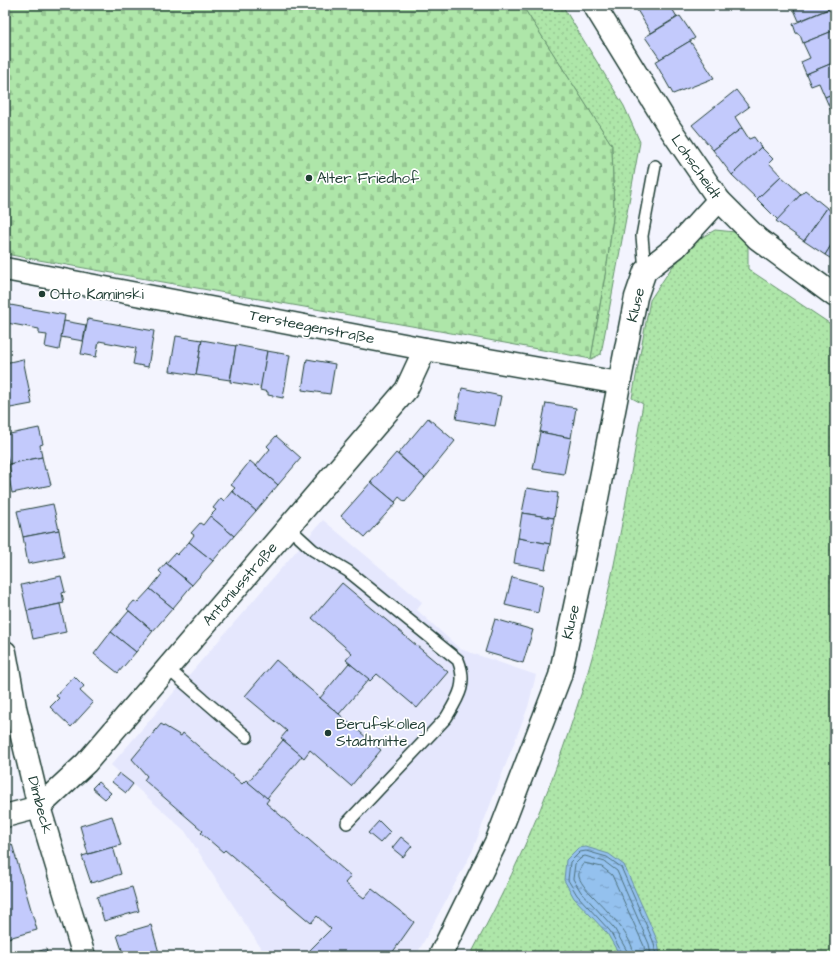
<svg xmlns="http://www.w3.org/2000/svg" width="840" height="961" font-family="'Architects Daughter',sans-serif">
<style>
.built{fill:#e5e7fd}
.cemetery{fill:url(#cemetery-stones);stroke:#66926e}
.park{fill:url(#park-dots);stroke:#66926e}
.water{fill:url(#water-ripples);stroke:#658ca4}
.lines{fill:none;stroke-linecap:round;stroke-linejoin:round}
.shore{stroke:#4e727e;stroke-width:1}
.building{fill:#c3cafc;stroke:#1f3d34}
.lane-casing{stroke:#1f3d34;stroke-width:14}
.street-casing{stroke:#1f3d34;stroke-width:25}
.lane{stroke:#fff;stroke-width:11}
.street{stroke:#fff;stroke-width:22}
.poi-dot{fill:#1f3d34;stroke:#fff;stroke-width:1.5}
.labels{text-anchor:middle;dominant-baseline:central;stroke-width:3.5;stroke-linejoin:round;paint-order:stroke}
.street-label{font-size:15px;fill:#1f3d34;stroke:#fff}
.poi-label{font-size:15px;fill:#1f3d34;stroke:#fff;text-anchor:start}
</style>
<defs>
<pattern id="cemetery-stones" width="16" height="16" patternUnits="userSpaceOnUse"><rect width="16" height="16" fill="#aee6a9"/><path d="M2 7V4a2 2 0 0 1 4 0v3zM10 15v-3a2 2 0 0 1 4 0v3z" fill="#95c692"/></pattern>
<pattern id="park-dots" width="8" height="8" patternUnits="userSpaceOnUse"><rect width="8" height="8" fill="#aee6a9"/><path d="M2 2h.1M6 6h.1" fill="none" stroke="#95c692" stroke-width="1.8" stroke-linecap="round"/></pattern>
<pattern id="water-ripples" width="26" height="14" patternUnits="userSpaceOnUse"><rect width="26" height="14" fill="#94c1ee"/><path d="M2 4q2-2 4 0t4 0M15 11q2-2 4 0t4 0" fill="none" stroke="#789ec2"/></pattern>
</defs>
<rect width="100%" height="100%" fill="#f3f4fe"/>
<filter id="ink" filterUnits="userSpaceOnUse"><feTurbulence type="fractalNoise" baseFrequency=".025" numOctaves="2"/><feDisplacementMap in="SourceGraphic" scale="8" xChannelSelector="R" yChannelSelector="G"/><feConvolveMatrix kernelMatrix="1 2 1 2 8 2 1 2 1" color-interpolation-filters="sRGB"/></filter>
<g filter="url(#ink)">
<polygon class="built" points="323,520 422,602 417,610 460,649 536,675 528,707 472,852 416,956 266,956 185,831 111,765"/>
<polygon class="cemetery" points="5,5 522,5 612,145 614,210 608,258 591,359 451,333 5,254"/>
<g class="park">
<polygon points="522,5 562,5 624,106 640,142 601,354 591,359 608,258 614,210 612,145"/>
<path d="M 715,230 L 735,232 L 748,240 L 748,269 L 835,327 L 835,956 L 470,956 C 489,920 508,884 524,847 C 547,796 566,742 583,688 C 612,596 626,499 643,404 L 632,398 L 650,300 L 672,267 L 699,239 Z"/>
</g>
<polygon class="water" points="586,847 609,854 624,865 658,942 660,956 620,956 607,933 574,898 564,880 566,860 578,848"/>
<g class="lines">
<g class="shore">
<polyline points="623,956 622,953 610,931 577,895 568,880 570,862 580,852 586,851 607,857 621,867 654,943 656,956"/>
<polyline points="628,956 627,951 614,928 581,892 573,879 575,864 582,857 585,856 605,862 617,871 649,944 651,956"/>
<path d="M 634,956 C 633,936 607,911 594,897 C 589,892 581,884 579,877 C 578,871 581,866 584,863 L 602,867 L 612,875 L 644,946 L 645,956"/>
</g>
</g>
<g class="building">
<polygon points="634,5 670,5 677,17 651,33"/>
<polygon points="792,5 829,5 831,8 799,21"/>
<polygon points="831,8 835,16 835,30 803,43 800,35 796,33 793,24"/>
<polygon points="680,16 695,38 660,59 645,37"/>
<polygon points="835,30 835,62 806,74 801,62 810,58 803,43"/>
<polygon points="690,41 714,78 673,94 655,62"/>
<polygon points="835,62 835,93 825,97 819,83 811,86 806,74"/>
<polygon points="736,90 749,107 735,117 742,128 713,150 692,125"/>
<polygon points="835,93 835,120 825,97"/>
<polygon points="742,128 749,139 754,137 761,147 732,175 713,150"/>
<polygon points="761,147 773,159 769,163 781,176 757,199 732,175"/>
<polygon points="781,176 801,194 778,220 757,199"/>
<polygon points="805,190 827,208 804,241 776,221"/>
<polygon points="827,208 835,213 835,239 825,255 804,241"/>
<polygon points="835,239 835,261 825,255"/>
<polygon points="5,304 65,315 59,350 45,347 47,335 39,334 39,329 7,323 8,318 5,318"/>
<polygon points="88,319 154,331 148,367 133,364 136,348 99,341 96,357 81,354"/>
<polygon points="64,321 86,325 83,341 61,337"/>
<polygon points="176,336 202,340 196,375 170,371"/>
<polygon points="202,340 236,346 230,380 196,375"/>
<polygon points="236,345 267,351 261,387 230,382"/>
<polygon points="267,351 290,355 283,398 268,395 268,392 260,390"/>
<polygon points="23,359 32,404 5,409 5,363"/>
<polygon points="307,359 335,364 330,394 302,390"/>
<polygon points="462,388 501,396 495,426 456,419"/>
<polygon points="546,403 576,408 571,438 540,432"/>
<polygon points="428,418 455,441 425,478 398,454"/>
<polygon points="39,428 43,444 40,445 42,457 9,464 5,449 5,435"/>
<polygon points="540,432 571,438 564,474 533,469"/>
<polygon points="276,436 301,458 278,485 256,466 270,449 267,446"/>
<polygon points="396,453 425,478 405,502 399,497 395,502 371,482"/>
<polygon points="42,457 45,470 47,470 51,485 12,493 9,478 11,478 9,464"/>
<polygon points="250,461 278,485 256,511 232,491 235,488 231,485"/>
<polygon points="371,482 396,503 365,537 341,516"/>
<polygon points="527,488 558,493 554,518 522,513"/>
<polygon points="232,491 256,511 234,536 210,516 216,510 213,508 221,498 224,501"/>
<polygon points="53,504 59,530 23,537 17,511"/>
<polygon points="522,513 554,518 550,544 518,538"/>
<polygon points="210,516 234,536 213,561 189,542 194,535 191,533 200,523 203,525"/>
<polygon points="59,530 64,557 28,564 23,537"/>
<polygon points="518,538 550,544 545,569 514,563"/>
<polygon points="189,542 213,561 192,585 166,563 175,553 177,555"/>
<polygon points="166,563 192,585 173,608 150,589 162,574 159,571"/>
<polygon points="61,576 65,592 62,593 64,603 27,611 21,585"/>
<polygon points="512,577 543,585 538,613 505,605"/>
<polygon points="342,583 448,672 417,708 377,674 370,681 346,660 352,653 312,618"/>
<polygon points="150,589 173,608 153,631 127,609 134,601 137,603"/>
<polygon points="60,604 66,632 33,639 27,611"/>
<polygon points="129,611 153,631 136,652 111,632"/>
<polygon points="495,619 533,630 523,663 485,652"/>
<polygon points="111,632 136,652 118,673 94,654"/>
<polygon points="276,660 381,750 351,786 310,750 304,758 281,738 287,731 245,696"/>
<polygon points="349,663 369,679 339,714 320,698"/>
<polygon points="74,676 84,686 80,691 93,703 71,727 50,707 59,698 56,696"/>
<polygon points="161,724 181,736 183,733 242,784 246,780 269,799 266,803 351,876 345,883 364,898 372,889 414,922 390,956 304,956 331,929 317,916 311,923 225,850 223,852 201,833 203,831 144,780 147,776 132,759"/>
<polygon points="283,740 302,756 267,798 248,782"/>
<polygon points="119,773 133,784 126,793 112,782"/>
<polygon points="98,782 111,793 105,799 92,788"/>
<polygon points="112,816 121,845 88,854 80,826"/>
<polygon points="379,821 390,832 380,843 368,833"/>
<polygon points="401,837 412,846 403,857 392,848"/>
<polygon points="12,844 37,930 5,939 5,846"/>
<polygon points="113,847 121,874 91,883 82,856"/>
<polygon points="132,887 139,911 104,921 97,897"/>
<polygon points="151,925 160,956 124,956 117,935"/>
<polygon points="46,949 48,956 24,956"/>
</g>
<g class="lines">
<g class="lane-casing">
<g id="lane">
<polyline points="645,271 642,236 655,166"/>
<path d="M 288,527 L 313,550 L 348,571 L 458,660 C 468,684 458,698 446,718 L 347,823"/>
<polyline points="167,668 247,737"/>
</g>
</g>
<g class="street-casing">
<g id="street">
<polyline points="594,5 669,127 719,200 758,239 835,296"/>
<polyline points="5,269 425,349 619,383"/>
<polyline points="5,652 15,707 39,807 84,956"/>
<polyline points="5,816 39,807 86,763 406,390 425,349"/>
<polyline points="440,956 497,840 560,676 586,555 636,297 645,271 676,247 719,200"/>
</g>
</g>
<use href="#lane" class="lane"/>
<use href="#street" class="street"/>
</g>
</g>
<g class="poi-dot">
<circle cx="309" cy="178" r="4"/>
<circle cx="42" cy="294" r="4"/>
<circle cx="328" cy="733" r="4"/>
</g>
<g class="labels">
<g class="street-label">
<text transform="translate(696 167) rotate(55)">Lohscheidt</text>
<text transform="translate(636 305) rotate(-76)">Kluse</text>
<text transform="translate(312 327) rotate(11)">Tersteegenstraße</text>
<text transform="translate(240 584) rotate(-49)">Antoniusstraße</text>
<text transform="translate(571 622) rotate(-77)">Kluse</text>
<text transform="translate(40 805) rotate(75)">Dimbeck</text>
</g>
<g class="poi-label">
<text x="317" y="178">Alter Friedhof</text>
<text x="50" y="294">Otto Kaminski</text>
<text x="336" y="724">Berufskolleg<tspan x="336" dy="17">Stadtmitte</tspan></text>
</g>
</g>
<rect width="840" height="961" fill="none" stroke="#fff" stroke-width="20"/>
<rect x="10" y="10" width="820" height="941" fill="none" stroke="#1f3d34" stroke-width="1.5" filter="url(#ink)"/>
</svg>
